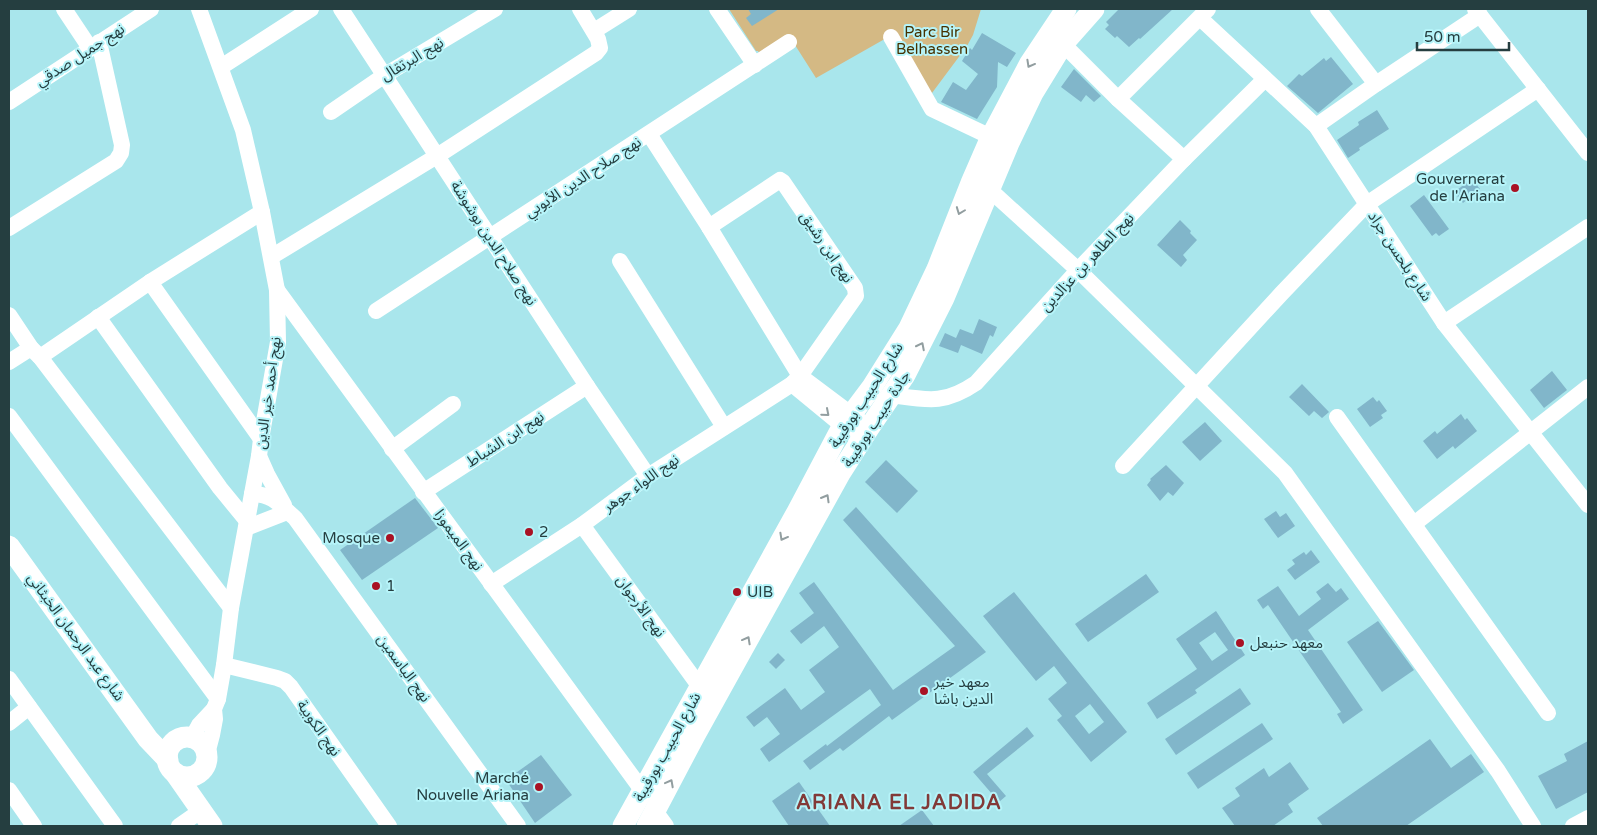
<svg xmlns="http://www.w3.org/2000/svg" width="1597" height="835" font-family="'Varela Round','Noto Sans Arabic',sans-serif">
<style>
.green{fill:#d4b984}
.building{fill:#81b6ca;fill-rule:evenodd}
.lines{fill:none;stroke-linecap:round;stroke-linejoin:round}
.minor{stroke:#fff;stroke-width:16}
.major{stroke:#fff;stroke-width:21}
.oneway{stroke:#929ea0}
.poi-dot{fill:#a91224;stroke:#b6f4f9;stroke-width:2}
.labels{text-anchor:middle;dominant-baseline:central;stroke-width:4;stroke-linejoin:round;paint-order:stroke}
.park-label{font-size:15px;fill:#463100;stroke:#b6f4f9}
.street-label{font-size:15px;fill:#253e40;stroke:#b6f4f9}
.poi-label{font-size:15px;fill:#253e40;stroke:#b6f4f9;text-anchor:start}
.district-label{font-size:20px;font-weight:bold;letter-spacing:1px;fill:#823a38;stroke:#b6f4f9}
</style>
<rect width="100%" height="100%" fill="#a9e6ec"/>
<polygon class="green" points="729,9 981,9 973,35 967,46 929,97 890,36 816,78 788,34 759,53 758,51 756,51"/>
<g class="building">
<polygon points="748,9 779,9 752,26 746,18 751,14"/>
<polygon points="1119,9 1173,9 1140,39 1139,38 1129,47 1117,36 1115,38 1105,29 1109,25 1106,22"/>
<polygon points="982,33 1016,53 1007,67 998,62 997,87 977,119 941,102 953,82 966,90 978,74 962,61 970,48 972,50"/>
<polygon points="1331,57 1353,84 1318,113 1287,86 1299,74 1302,76 1324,58 1326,61"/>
<polygon points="1074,69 1101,96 1094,102 1086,95 1081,102 1061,87"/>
<polygon points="1377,110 1389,129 1359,148 1360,150 1348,158 1337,140 1359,125 1358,122"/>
<polygon points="1472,179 1480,189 1463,203 1454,192"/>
<polygon points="1424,195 1449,229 1439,236 1436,233 1432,236 1410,206"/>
<polygon points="1180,220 1191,231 1190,233 1197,240 1183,255 1187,260 1181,267 1157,245"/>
<polygon points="979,319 997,327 993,337 990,335 982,354 961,345 958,353 939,346 945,333 956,338 960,329 973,334"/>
<polygon points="1552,371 1567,390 1544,408 1530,390"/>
<polygon points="1302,384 1329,412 1322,418 1314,411 1309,416 1289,397"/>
<polygon points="1373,397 1377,402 1379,400 1387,411 1381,415 1383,418 1370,427 1357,409"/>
<polygon points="1461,414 1465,420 1467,418 1477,431 1455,449 1453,446 1437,459 1423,441 1435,431 1437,434"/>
<polygon points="1205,422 1222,441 1200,461 1182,442"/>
<polygon points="886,460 918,491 897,513 865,482"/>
<polygon points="1166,465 1184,483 1173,496 1168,492 1160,501 1147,485 1151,480 1150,479"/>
<polygon points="415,498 438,528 362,580 340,550"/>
<polygon points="856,507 986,652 892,720 889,716 843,751 840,748 810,770 803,761 826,744 827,746 881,705 870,689 769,762 760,749 780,734 767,717 754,727 746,717 785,688 801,710 825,692 809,670 839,647 824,626 801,644 790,631 814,613 799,593 814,582 893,690 955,646 843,520"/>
<polygon points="1276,511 1280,517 1286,513 1295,526 1278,538 1264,519"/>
<polygon points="1311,550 1320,562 1295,580 1287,570 1295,564 1292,560 1304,552 1306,555"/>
<polygon points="1146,574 1159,592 1088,642 1075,624"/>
<polygon points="1328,583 1336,592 1341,588 1349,599 1308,630 1363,710 1343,724 1337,714 1341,712 1268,605 1263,609 1257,600 1278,586 1299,616 1321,599 1316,592"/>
<path d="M 1014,592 L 1127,732 L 1091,762 L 1057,720 L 1062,716 L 1048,699 L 1067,683 L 1054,666 L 1036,681 L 983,616 ZM 1090,704 L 1104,722 L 1089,734 L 1075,716 Z"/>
<path d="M 1216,611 L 1245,655 L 1195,690 L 1197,693 L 1157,719 L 1147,703 L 1197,669 L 1176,639 ZM 1215,632 L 1228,650 L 1212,661 L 1199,643 Z"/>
<polygon points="1378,621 1414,670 1382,692 1347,642"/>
<polygon points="778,653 785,660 776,669 769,662"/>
<polygon points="1240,688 1251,704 1176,755 1165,739"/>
<polygon points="1262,723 1273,739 1198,789 1187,773"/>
<polygon points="1027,727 1034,736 987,774 1006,796 999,802 973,772"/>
<polygon points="1430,739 1451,768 1471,754 1484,772 1406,826 1323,826 1317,818"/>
<polygon points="1588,741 1588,792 1556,809 1538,776 1567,761 1564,754"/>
<polygon points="541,755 572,795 535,823 506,780"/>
<polygon points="1290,762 1309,789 1288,804 1293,812 1273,826 1235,826 1222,808 1240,796 1235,788 1264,768 1269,777"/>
<polygon points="799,782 830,826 789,826 772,801"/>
<polygon points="922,810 934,826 899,826"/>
</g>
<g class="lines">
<g class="minor">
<polyline points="64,9 90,48"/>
<polyline points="199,9 243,130 262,212 277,290 278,342 261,439 259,456 231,608 224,665 218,699 214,709 215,719 212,735 207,754"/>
<polyline points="341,9 587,386 648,476"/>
<polyline points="717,9 755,65"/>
<polyline points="1318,9 1376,84"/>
<polyline points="1475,9 1588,153"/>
<polyline points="1200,18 1316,126 1444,323 1588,505"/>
<polyline points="594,31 629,9"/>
<polyline points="1055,36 1118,99 1184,159"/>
<polyline points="891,37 932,109 991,137"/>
<polyline points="221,67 311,9"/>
<polyline points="1118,99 1208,9"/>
<polyline points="9,102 151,9"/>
<polyline points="331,112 385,75 495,9"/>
<polyline points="1316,126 1376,84 1480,15"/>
<polyline points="649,134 709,227 800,376 860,421"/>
<polyline points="990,190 1078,270 1285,473 1498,771 1533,826"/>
<polyline points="9,228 116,161 121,153 122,145 99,42"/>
<polyline points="271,257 437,156 596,53 600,48 598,39 580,9"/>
<polyline points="620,261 724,427"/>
<polyline points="150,282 261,439"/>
<polyline points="277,290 642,790"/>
<polyline points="376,311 789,42"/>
<polyline points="9,315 31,348 40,357 231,608"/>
<polyline points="98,317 220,488 247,521"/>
<polyline points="1444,323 1588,227"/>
<polyline points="40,357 150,282 262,212"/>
<polyline points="9,362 31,348"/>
<polyline points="792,384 860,440"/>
<path d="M 891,395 C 927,400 944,405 976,383 L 1078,270 L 1184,159 L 1265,79"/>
<polyline points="9,416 218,699"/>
<polyline points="1337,417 1548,713"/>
<polyline points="392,449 453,404"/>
<polyline points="259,456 267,474 284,505"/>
<polyline points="1123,466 1281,294 1367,204 1538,89"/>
<polyline points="423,492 587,386"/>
<path d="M 252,494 C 273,494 281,506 295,518 L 518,826"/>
<polyline points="1414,524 1588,387"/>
<polyline points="582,525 700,687"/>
<polyline points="246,528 287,512"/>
<polyline points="491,584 582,525 648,476 792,384 800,376 856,296 855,288 783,182 780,180 709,227"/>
<polyline points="224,665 277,678 285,681 291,687 389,826"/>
<polyline points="9,679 115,826"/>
<polyline points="9,723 29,707"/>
<polyline points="192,738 199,725 214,709"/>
<polyline points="9,790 34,826"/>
<polyline points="655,811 666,826"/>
<polyline points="179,826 202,810"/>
<polyline points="1573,826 1588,818"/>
</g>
<g class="major">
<polyline points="9,546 148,739 168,760"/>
<circle cx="187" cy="757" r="20"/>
<polyline points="175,773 212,826"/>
<polyline points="623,826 797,512 842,427 872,387 909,328 937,269 971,183 991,137 1030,63 1066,9"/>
<polyline points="647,826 695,735 841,472 869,428 905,375 944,298 1009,143 1033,93 1063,44 1094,9"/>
</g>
</g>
<defs><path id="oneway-chevron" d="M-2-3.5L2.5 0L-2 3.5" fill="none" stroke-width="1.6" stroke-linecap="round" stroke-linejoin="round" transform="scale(1.25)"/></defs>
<g class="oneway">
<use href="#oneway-chevron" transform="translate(1030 64) rotate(119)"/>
<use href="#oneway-chevron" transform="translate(960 211) rotate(111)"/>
<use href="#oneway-chevron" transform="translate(921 346) rotate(-63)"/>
<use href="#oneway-chevron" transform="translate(826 413) rotate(41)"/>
<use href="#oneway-chevron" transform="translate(826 498) rotate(-60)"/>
<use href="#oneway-chevron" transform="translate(783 537) rotate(119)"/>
<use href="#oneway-chevron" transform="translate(747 640) rotate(-61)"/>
<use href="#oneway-chevron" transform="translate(670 783) rotate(-62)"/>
</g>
<g class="poi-dot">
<circle cx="1515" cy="188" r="5"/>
<circle cx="529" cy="532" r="5"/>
<circle cx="390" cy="538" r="5"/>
<circle cx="376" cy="586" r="5"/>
<circle cx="737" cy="592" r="5"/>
<circle cx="1240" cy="643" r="5"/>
<circle cx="924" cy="691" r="5"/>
<circle cx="539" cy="787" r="5"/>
</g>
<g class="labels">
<g class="park-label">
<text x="932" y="32">Parc Bir<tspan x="932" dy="17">Belhassen</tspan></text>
</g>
<g class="street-label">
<text transform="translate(80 55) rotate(-33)">نهج جميل صدقي</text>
<text transform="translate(412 59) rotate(-31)">نهج البرتقال</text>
<text transform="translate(583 177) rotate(-33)">نهج صلاح الدين الأيوبي</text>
<text transform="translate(494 243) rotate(57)">نهج صلاح الدين بوشوشة</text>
<text transform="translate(827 247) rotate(56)">نهج ابن رشيق</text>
<text transform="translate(1400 256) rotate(57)">شارع بلحسن جراد</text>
<text transform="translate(1087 262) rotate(-47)">نهج الطاهر بن عزالدين</text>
<text transform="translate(268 393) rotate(-82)">نهج أحمد خير الدين</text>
<text transform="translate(866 395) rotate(-57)">شارع الحبيب بورقيبة</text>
<text transform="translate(876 419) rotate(-57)">جادة حبيب بورقيبة</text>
<text transform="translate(505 439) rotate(-33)">نهج ابن الشباط</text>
<text transform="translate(641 483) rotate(-35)">نهج اللواء جوهر</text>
<text transform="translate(459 540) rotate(54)">نهج الميموزا</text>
<text transform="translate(641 606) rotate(54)">نهج الأرجوان</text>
<text transform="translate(76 637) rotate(54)">شارع عبد الرحمان الخبثاني</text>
<text transform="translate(404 668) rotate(54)">نهج الياسمين</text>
<text transform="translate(319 728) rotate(55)">نهج الكوبية</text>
<text transform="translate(667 747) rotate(-61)">شارع الحبيب بورقيبة</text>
</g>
<g class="poi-label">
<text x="1505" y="179" text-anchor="end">Gouvernerat<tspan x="1505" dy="17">de l'Ariana</tspan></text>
<text x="539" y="532">2</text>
<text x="380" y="538" text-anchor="end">Mosque</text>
<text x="386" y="586">1</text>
<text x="747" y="592">UIB</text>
<text x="1250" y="643">معهد حنبعل</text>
<text x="934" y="682">معهد خير<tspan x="934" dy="17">الدين باشا</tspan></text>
<text x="529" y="778" text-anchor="end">Marché<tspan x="529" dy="17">Nouvelle Ariana</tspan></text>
</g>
<g class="district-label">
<text x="899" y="803">ARIANA EL JADIDA</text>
</g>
</g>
<rect width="1597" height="835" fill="none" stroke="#253e40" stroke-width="20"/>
<path d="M1417 42v8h92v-8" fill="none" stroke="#253e40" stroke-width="2.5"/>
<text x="1424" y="42" font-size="15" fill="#253e40" stroke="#b6f4f9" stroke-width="4" paint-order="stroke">50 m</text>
</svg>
